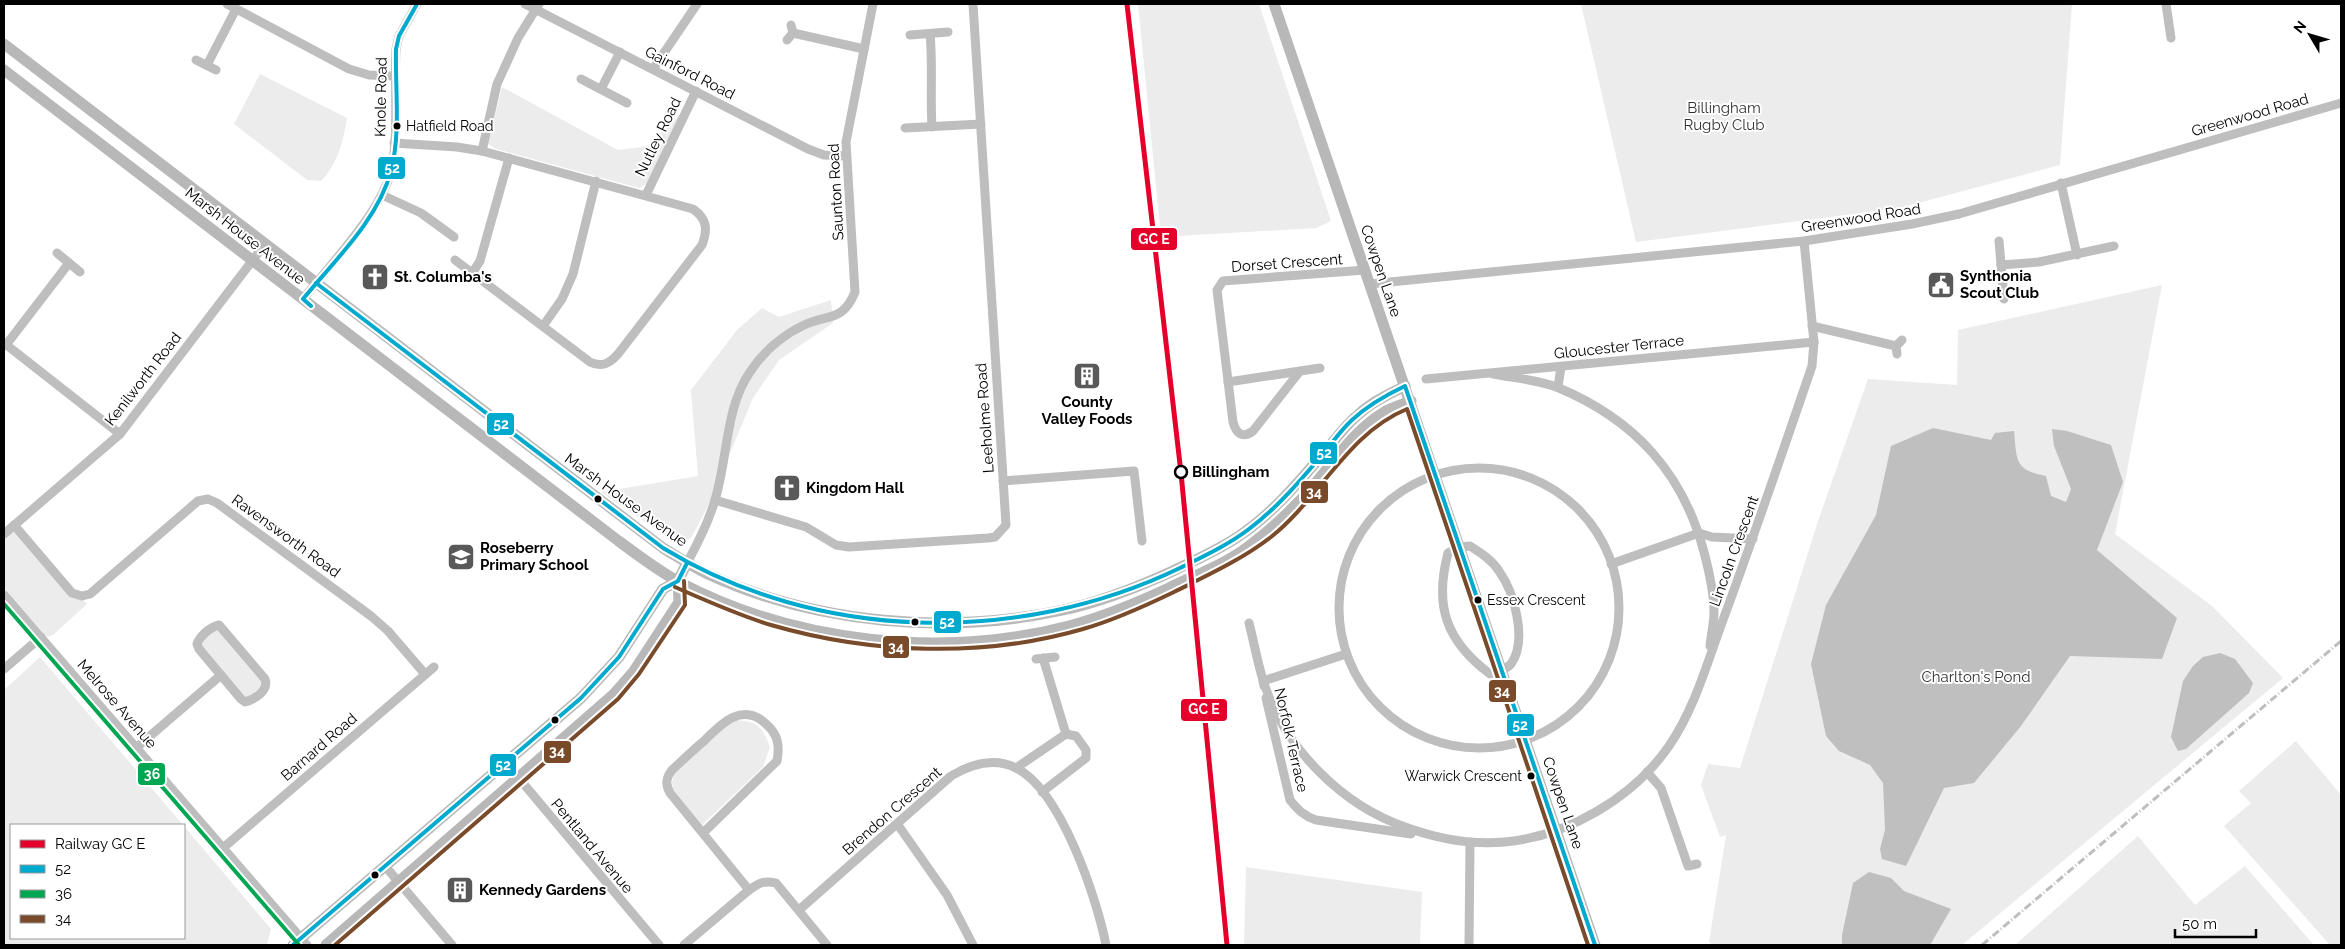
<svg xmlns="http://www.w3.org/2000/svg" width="2345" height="949" font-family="Raleway,sans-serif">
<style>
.green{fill:#ececec}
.water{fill:#bfbfbf}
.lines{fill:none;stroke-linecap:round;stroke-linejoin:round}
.street{stroke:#bebebe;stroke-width:9}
.secondary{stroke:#b8b8b8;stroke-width:11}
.rail{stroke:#bebebe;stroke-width:3;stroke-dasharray:8 2.5 1 2.5;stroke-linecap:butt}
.bus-1-casing{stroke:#fff;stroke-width:8}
.bus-2-casing{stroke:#fff;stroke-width:8}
.bus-3-casing{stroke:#fff;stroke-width:8}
.bus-1{stroke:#00a9ce;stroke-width:4}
.bus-2{stroke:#00a651;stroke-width:4}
.bus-3{stroke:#7a4b2a;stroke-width:4}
.rail-1-casing{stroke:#fff;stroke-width:9}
.rail-1{stroke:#e4002b;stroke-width:5}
.bus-dot{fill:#000;stroke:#fff;stroke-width:2}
.stop-dot{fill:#fff;stroke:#000;stroke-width:2.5}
.labels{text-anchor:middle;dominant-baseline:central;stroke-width:4;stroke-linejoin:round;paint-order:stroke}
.bus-label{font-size:14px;fill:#000;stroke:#fff;text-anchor:start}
.street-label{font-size:15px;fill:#000;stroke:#fff}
.park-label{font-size:15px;fill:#333;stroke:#fff}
.poi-label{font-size:15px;font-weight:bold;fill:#000;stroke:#fff;text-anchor:start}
.stop-label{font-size:15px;font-weight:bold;fill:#000;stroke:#fff;text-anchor:start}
.line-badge{stroke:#fff;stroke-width:2}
.badge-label{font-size:14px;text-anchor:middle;font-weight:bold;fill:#fff}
</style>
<rect width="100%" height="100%" fill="#fff"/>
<g class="green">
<polygon points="1138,4 1259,4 1331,221 1316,228 1161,237"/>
<polygon points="1581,4 2072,4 2060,165 1900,208 1636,242"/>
<path d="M 260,74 L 347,118 C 343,142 338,163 321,181 L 307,180 L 234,124 Z"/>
<polygon points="502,87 618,150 648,146 683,112 648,183 639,188 496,149 488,144"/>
<polygon points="2162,285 2115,534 2212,606 2283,678 1962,945 1713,945 1709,942 1726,835 1720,837 1701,785 1708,764 1740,768 1818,521 1868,379 1957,385 1958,330"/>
<polygon points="831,300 833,323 779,360 753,398 708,506 691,538 679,545 601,492 698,476 691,390 737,330 762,308 779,317"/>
<polygon points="13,530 87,604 53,635 47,637 4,589 4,539"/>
<polygon points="219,625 267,684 243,701 197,644"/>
<polygon points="40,657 183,825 11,825 11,938 184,938 184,826 271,929 267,945 4,945 4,690"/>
<path d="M 730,720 C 755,721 761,723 770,747 L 763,767 L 700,827 L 675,799 L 672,782 L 676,769 Z"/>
<polygon points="2296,741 2341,795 2341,945 2330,945 2224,826 2251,803 2239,791"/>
<polygon points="2138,836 2195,905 2245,866 2314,945 2015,945"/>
<polygon points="1246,867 1422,892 1420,945 1244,945"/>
</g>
<g class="water">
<path d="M 1933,428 L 1991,440 L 1995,433 L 2014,431 C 2017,460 2014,470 2046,476 L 2051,496 L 2066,502 L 2071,489 L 2054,446 L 2052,429 L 2067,431 L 2111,445 L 2123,482 L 2097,550 L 2177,618 L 2162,659 L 2070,656 L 2021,726 L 1974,783 L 1944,788 L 1906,866 L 1882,859 L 1880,849 L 1885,830 L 1883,783 L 1870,765 L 1839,751 L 1826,736 L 1811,664 L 1826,605 L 1876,515 L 1891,446 Z"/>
<polygon points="2220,653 2235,659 2253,683 2249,693 2186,749 2178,751 2171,737 2183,681 2193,666 2203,657"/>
<polygon points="1869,872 1891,878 1904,891 1951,909 1930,945 1842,945 1842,935 1853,883"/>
</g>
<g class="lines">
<g class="street">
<polyline points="227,4 349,69 369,75 394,76"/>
<polyline points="525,4 808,149 824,155 846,156"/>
<polyline points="2166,4 2171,38"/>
<polyline points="793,33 864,49"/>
<path d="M 930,34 C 933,65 930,95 932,127"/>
<polyline points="910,35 948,32"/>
<polyline points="787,40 793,33 791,25"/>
<polyline points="196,60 216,70"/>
<polyline points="207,65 236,9"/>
<polyline points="653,69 697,4"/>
<polyline points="581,79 627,103"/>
<polyline points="601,89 620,52"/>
<polyline points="905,128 981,124"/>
<path d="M 394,143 L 457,147 L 482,151 L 693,209 C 707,219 708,229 702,245 L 618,354 C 610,363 602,368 590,362 L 455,260"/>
<polyline points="482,151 497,84 518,38 539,4"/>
<polyline points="2061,183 2077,255"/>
<polyline points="382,195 421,213 454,237"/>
<polyline points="646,195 696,91"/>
<polyline points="1999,241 2004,299"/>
<polyline points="57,253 80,272"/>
<polyline points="2001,265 2039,262 2114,246"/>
<polyline points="473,272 480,261 509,158"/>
<polyline points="1370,284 1804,241 1912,224 1959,214 2341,103"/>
<path d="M 303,299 C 330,265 381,212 391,171 C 399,137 394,85 396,49 L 399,36 L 417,4"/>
<polyline points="543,326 562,299 573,274 596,181"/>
<polyline points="1812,326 1896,346"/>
<polyline points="4,343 120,434"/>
<polyline points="6,345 69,263"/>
<polyline points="1897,354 1896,346 1902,340"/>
<path d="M 1300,371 L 1253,431 C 1242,439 1236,433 1233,422 L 1217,290 L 1223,281 L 1365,270"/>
<path d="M 1493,374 C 1514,378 1540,380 1559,388 C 1635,420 1683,473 1704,552 C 1709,571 1714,592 1714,612 C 1714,623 1711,635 1710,646"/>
<polyline points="1426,379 1814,342"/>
<polyline points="1228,382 1320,368"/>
<polyline points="1558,387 1561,367"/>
<circle cx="1479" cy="608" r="140"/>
<polyline points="1003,481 1134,471 1142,541"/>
<polyline points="715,500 806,527 836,545 849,547 988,538 995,537 1006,525 973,4"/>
<polyline points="14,525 72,593 82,596 90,594 198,501 208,499 217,503 371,616 388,631 425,674"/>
<polyline points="4,534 120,434 265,244"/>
<path d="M 1470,546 C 1481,553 1492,560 1499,571 C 1514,592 1528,640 1511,664 C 1506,670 1497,672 1490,674 C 1446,641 1434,606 1448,553 L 1460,547 Z"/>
<path d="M 687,563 C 698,543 709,521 715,500 C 728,458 725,408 750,372 C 763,352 783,335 804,325 C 828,314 843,322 855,292 L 846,142 L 873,4"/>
<polyline points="1611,564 1699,533 1712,537 1753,539"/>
<polyline points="4,595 307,945"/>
<path d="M 1249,623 C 1254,642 1257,661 1263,680 C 1283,747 1342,806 1408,828 C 1439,839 1472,845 1505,842 C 1568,836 1633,798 1669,746 C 1695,708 1707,663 1723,620 C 1754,536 1783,451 1812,366 L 1814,342 L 1804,241"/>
<path d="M 219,625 L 265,679 C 269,690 256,699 245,702 L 241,699 L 199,649 L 197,644 C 200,636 210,627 219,625 Z"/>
<polyline points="1043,658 1066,734"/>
<polyline points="1036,659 1055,657"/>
<polyline points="4,669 41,637"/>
<polyline points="1264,686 1263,681 1346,654"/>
<path d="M 1266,698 L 1290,800 C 1298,810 1304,816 1316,820 L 1411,834"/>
<polyline points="136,748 221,675"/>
<polyline points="506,763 659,945"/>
<polyline points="1016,768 1066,734 1076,736 1086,750 1086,758 1042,792"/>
<polyline points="1647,772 1661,788 1688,866 1697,864"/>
<polyline points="898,825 947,895 973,945"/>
<path d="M 703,833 L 777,761 C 780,745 778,734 765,723 C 742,702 721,724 704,741 C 693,750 683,760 672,770 C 666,778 665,784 670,793 L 749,890"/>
<polyline points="223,848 434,667"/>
<polyline points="385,866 452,945"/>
<path d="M 799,910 L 951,776 C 971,764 994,757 1016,768 C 1061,790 1097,899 1106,945"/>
<path d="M 684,945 L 749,890 C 759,883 764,880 776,883 L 827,945"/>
<polyline points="1469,945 1470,842"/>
</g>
<g class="secondary">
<polyline points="1274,4 1595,945"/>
<path d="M 4,44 L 663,548 C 678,557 694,568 710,575 C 818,624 948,635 1063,610 C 1101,602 1138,587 1173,571 C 1195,560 1219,550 1239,536 C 1272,514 1297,484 1323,454 C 1335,440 1345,425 1359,414 C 1372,402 1389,394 1405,386"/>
<path d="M 4,70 L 616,539 C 636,554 657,570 679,582 C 795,643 942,659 1069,626 C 1103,617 1137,603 1169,588 C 1195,575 1226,564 1249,546 C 1273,528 1294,508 1314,485 C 1336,459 1356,428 1386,411 C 1394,407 1403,404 1411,401"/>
<polyline points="293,945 581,698 619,657 663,589 678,581 687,563"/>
<polyline points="326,945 613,695 634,671 679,602 678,581"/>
</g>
<polyline class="rail" points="1982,945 2341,641"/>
<g class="bus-1-casing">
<g id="bus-1">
<path d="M 316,283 L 663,548 C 817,642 1018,646 1180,568 C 1204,556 1228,545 1249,529 C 1277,508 1300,481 1322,455 C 1332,443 1341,430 1352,420 C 1368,405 1386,395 1405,386 L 1595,945"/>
<path d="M 311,306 L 303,299 C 334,261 378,220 391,171 C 401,132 395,89 396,49 L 399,36 L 417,4"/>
<polyline points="293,945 581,698 619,657 663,589 678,581 687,563"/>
</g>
</g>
<g class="bus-2-casing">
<polyline id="bus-2" points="4,604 299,945"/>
</g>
<g class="bus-3-casing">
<g id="bus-3">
<path d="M 675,587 C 707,601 738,615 771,625 C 871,654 983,658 1083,629 C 1115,620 1145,606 1174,592 C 1208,575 1241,560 1271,537 C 1320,498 1348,433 1407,409 L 1588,945"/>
<polyline points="335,945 618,699 639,674 685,605 684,581"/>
</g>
</g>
<use href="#bus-1" class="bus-1"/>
<use href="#bus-2" class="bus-2"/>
<use href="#bus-3" class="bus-3"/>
<g class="rail-1-casing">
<polyline id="rail-1" points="1127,4 1181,473 1227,945"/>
</g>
<use href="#rail-1" class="rail-1"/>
</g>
<defs>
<g id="church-square" transform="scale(1.4375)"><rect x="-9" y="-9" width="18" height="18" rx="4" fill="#595959" stroke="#fff"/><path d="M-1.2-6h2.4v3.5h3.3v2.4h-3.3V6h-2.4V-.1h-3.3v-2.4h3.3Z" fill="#fff"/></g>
<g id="civic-square" transform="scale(1.4375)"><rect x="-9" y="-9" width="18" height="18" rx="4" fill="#595959" stroke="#fff"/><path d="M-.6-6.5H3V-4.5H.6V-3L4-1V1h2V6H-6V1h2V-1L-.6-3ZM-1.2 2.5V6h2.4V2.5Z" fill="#fff"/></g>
<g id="building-square" transform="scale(1.4375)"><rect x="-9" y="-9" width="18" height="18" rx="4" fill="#595959" stroke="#fff"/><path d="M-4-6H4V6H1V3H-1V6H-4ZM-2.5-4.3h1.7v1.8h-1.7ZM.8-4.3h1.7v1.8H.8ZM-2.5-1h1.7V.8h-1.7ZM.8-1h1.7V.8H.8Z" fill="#fff"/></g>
<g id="school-square" transform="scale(1.4375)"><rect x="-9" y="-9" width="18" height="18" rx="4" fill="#595959" stroke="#fff"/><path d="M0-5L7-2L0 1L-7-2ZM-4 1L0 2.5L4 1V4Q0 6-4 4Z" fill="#fff"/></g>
</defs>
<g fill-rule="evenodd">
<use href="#church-square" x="375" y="277"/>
<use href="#civic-square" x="1941" y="285"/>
<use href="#building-square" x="1087" y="376"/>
<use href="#church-square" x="787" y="488"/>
<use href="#school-square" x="461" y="557"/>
<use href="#building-square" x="460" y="890"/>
</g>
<g class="bus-dot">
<circle cx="397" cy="126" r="4.5"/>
<circle cx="598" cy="499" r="4.5"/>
<circle cx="1478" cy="600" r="4.5"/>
<circle cx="915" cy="622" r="4.5"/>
<circle cx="555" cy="720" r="4.5"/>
<circle cx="1531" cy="776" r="4.5"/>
<circle cx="375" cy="875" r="4.5"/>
</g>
<circle class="stop-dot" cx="1181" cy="472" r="6"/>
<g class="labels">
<g class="bus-label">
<text x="406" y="126">Hatfield Road</text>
<text x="1487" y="600">Essex Crescent</text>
<text x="1522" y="776" text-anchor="end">Warwick Crescent</text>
</g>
<g class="street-label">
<text transform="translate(690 73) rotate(27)">Gainford Road</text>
<text transform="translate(381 97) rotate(-89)">Knole Road</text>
<text transform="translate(2250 115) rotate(-16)">Greenwood Road</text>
<text transform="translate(658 137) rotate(-64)">Nutley Road</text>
<text transform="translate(836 192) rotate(-93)">Saunton Road</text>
<text transform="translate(1861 218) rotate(-9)">Greenwood Road</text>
<text transform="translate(245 236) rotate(38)">Marsh House Avenue</text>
<text transform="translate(1287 263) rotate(-4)">Dorset Crescent</text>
<text transform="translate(1381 271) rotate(71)">Cowpen Lane</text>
<text transform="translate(1619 347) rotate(-6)">Gloucester Terrace</text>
<text transform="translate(143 379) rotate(-52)">Kenilworth Road</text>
<text transform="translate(985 418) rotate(-94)">Leeholme Road</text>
<text transform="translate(626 500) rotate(36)">Marsh House Avenue</text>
<text transform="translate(286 536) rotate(36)">Ravensworth Road</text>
<text transform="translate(1734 551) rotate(-70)">Lincoln Crescent</text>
<text transform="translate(117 704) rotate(49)">Melrose Avenue</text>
<text transform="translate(1291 740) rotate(77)">Norfolk Terrace</text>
<text transform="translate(319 747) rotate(-41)">Barnard Road</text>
<text transform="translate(1563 803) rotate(71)">Cowpen Lane</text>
<text transform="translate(892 811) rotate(-41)">Brendon Crescent</text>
<text transform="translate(592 846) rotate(50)">Pentland Avenue</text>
</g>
<g class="park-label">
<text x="1724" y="108">Billingham<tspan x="1724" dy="17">Rugby Club</tspan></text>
<text x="1976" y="677">Charlton's Pond</text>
</g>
<g class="poi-label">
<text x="1960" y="276">Synthonia<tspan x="1960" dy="17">Scout Club</tspan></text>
<text x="394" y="277">St. Columba's</text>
<text x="1087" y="402" text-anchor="middle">County<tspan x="1087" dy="17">Valley Foods</tspan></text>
<text x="806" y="488">Kingdom Hall</text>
<text x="480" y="548">Roseberry<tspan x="480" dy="17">Primary School</tspan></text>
<text x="479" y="890">Kennedy Gardens</text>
</g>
<g class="stop-label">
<text x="1192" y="472">Billingham</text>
</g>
</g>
<g class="line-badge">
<rect x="377" y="156" width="29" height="24" rx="5" fill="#00a9ce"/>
<rect x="1130" y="227" width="48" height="24" rx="5" fill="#e4002b"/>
<rect x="486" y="412" width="29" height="24" rx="5" fill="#00a9ce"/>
<rect x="1309" y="441" width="29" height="24" rx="5" fill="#00a9ce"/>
<rect x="1300" y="480" width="29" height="24" rx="5" fill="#7a4b2a"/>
<rect x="933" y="610" width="29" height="24" rx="5" fill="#00a9ce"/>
<rect x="882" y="635" width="28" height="24" rx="5" fill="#7a4b2a"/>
<rect x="1488" y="679" width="29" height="24" rx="5" fill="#7a4b2a"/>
<rect x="1180" y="698" width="48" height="24" rx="5" fill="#e4002b"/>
<rect x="1506" y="713" width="29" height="24" rx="5" fill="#00a9ce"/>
<rect x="543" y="740" width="29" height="24" rx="5" fill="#7a4b2a"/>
<rect x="489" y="753" width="28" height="24" rx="5" fill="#00a9ce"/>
<rect x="137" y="762" width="29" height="24" rx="5" fill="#00a651"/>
</g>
<g class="badge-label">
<text x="392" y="173">52</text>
<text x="1154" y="244">GC E</text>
<text x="501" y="429">52</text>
<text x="1324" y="458">52</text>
<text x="1314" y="497">34</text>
<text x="947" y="627">52</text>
<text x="896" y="652">34</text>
<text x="1502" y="696">34</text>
<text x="1204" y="714">GC E</text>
<text x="1520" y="730">52</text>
<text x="557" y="756">34</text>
<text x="503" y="770">52</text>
<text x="152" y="779">36</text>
</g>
<rect width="2345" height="949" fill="none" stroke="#000000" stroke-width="10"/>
<rect x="10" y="824" width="175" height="115" fill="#ffffff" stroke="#999999"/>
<rect x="20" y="840" width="25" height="8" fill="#e4002b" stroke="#999999"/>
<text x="55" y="849" font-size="15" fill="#000000">Railway GC E</text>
<rect x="20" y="865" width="25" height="8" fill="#00a9ce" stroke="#999999"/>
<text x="55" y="874" font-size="15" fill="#000000">52</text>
<rect x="20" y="890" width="25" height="8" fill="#00a651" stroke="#999999"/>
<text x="55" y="899" font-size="15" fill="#000000">36</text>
<rect x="20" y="915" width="25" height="8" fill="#7a4b2a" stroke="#999999"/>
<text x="55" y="924" font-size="15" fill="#000000">34</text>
<g transform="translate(2310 35) rotate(308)" stroke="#ffffff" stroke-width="4" paint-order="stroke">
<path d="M0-4L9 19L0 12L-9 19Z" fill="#000000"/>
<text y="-8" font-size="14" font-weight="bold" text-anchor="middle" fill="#000000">N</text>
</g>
<path d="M2175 929v8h81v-8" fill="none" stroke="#000000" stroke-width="2.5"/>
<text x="2182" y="929" font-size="15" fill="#000000" stroke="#ffffff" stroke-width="4" paint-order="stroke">50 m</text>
</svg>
